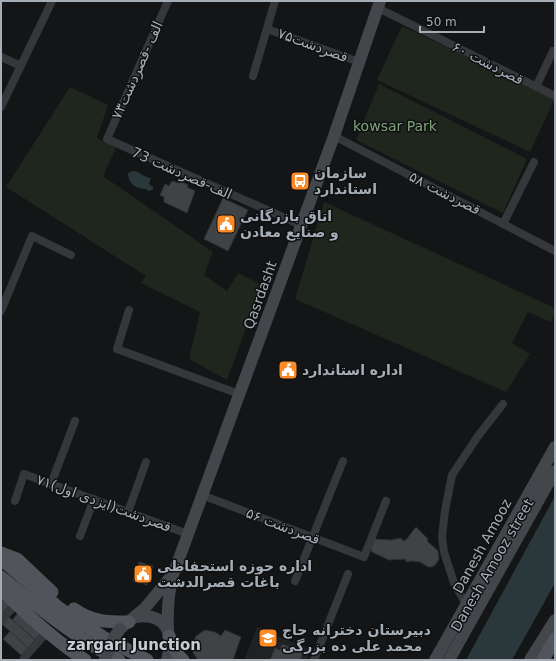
<svg xmlns="http://www.w3.org/2000/svg" width="556" height="661" font-family="'DejaVu Sans',Cairo,sans-serif">
<style>
.built{fill:#202123}
.green{fill:#1f261e}
.water{fill:#2a373b}
.building{fill:#404346;stroke:#2e2f32}
.lines{fill:none;stroke-linecap:round;stroke-linejoin:round}
.street{stroke:#35373b;stroke-width:8}
.secondary{stroke:#43474c;stroke-width:12}
.primary{stroke:#51555b;stroke-width:13}
.secondary-bridge{stroke:#43474c;stroke-width:12}
.labels{text-anchor:middle;dominant-baseline:central;stroke-width:3;stroke-linejoin:round;paint-order:stroke}
.street-label{font-size:14px;fill:#a5aeb7;stroke:#0f1011}
.park-label{font-size:14px;fill:#81a37b;stroke:#0f1011}
.poi-label{font-size:14px;font-weight:bold;fill:#a5aeb7;stroke:#0f1011;text-anchor:start}
.neighbourhood-label{font-size:15px;font-weight:bold;fill:#c7ccd3;stroke:#0f1011}
</style>
<rect width="100%" height="100%" fill="#141516"/>
<polygon class="built" points="257,627 311,650 307,660 244,660"/>
<g class="green">
<polygon points="402,26 555,98 530,152 377,80"/>
<polygon points="379,84 527,159 503,213 356,140"/>
<polygon points="70,87 108,105 97,138 116,148 103,176 213,252 204,275 227,291 238,273 262,285 227,380 189,359 200,312 141,283 146,276 6,187"/>
<polygon points="324,202 555,308 555,314 551,322 528,312 512,343 530,354 506,392 295,299"/>
</g>
<g class="water">
<path d="M 134,171 C 141,172 144,178 151,178 L 149,184 L 153,187 L 153,190 L 148,191 L 146,189 C 137,189 128,184 128,174 L 130,172 Z"/>
<polygon points="555,496 555,583 512,660 466,660"/>
</g>
<g class="building">
<polygon points="172,181 179,183 180,181 188,185 187,187 195,191 187,213 164,202 164,197 160,195 165,184 169,186"/>
<polygon points="223,198 248,210 228,251 204,239"/>
<polygon points="416,527 428,539 427,541 438,551 439,559 435,565 432,567 428,567 420,562 412,561 406,562 406,559 389,560 372,552 371,549 374,539 391,540 401,538 403,541 406,540"/>
<polygon points="139,562 153,566 147,585 133,581"/>
<polygon points="1,598 10,605 1,615"/>
<polygon points="18,613 41,633 35,640 12,620"/>
<polygon points="9,617 35,640 28,648 2,624"/>
<polygon points="205,630 215,632 221,636 225,630 241,637 233,660 198,660 192,651 192,645 196,636"/>
<polygon points="10,631 28,648 21,655 3,639"/>
<polygon points="282,644 303,653 300,660 270,660 275,648 280,650"/>
</g>
<g class="lines">
<g class="street">
<polyline points="168,1 107,139 301,225"/>
<polyline points="378,8 555,96"/>
<polyline points="267,29 359,62"/>
<polyline points="1,57 21,66"/>
<polyline points="253,76 275,1"/>
<polyline points="536,87 553,51"/>
<polyline points="1,107 52,1"/>
<polyline points="334,136 555,251"/>
<polyline points="503,224 534,162"/>
<polyline points="129,310 117,349 239,394"/>
<polyline points="1,311 32,236 71,255"/>
<polyline points="51,484 75,421"/>
<polyline points="202,495 364,557 386,501"/>
<polyline points="15,501 24,474 188,534"/>
<polyline points="128,512 146,462"/>
<polyline points="80,536 94,499"/>
<polyline points="295,581 343,461"/>
<polyline points="466,604 454,583 444,552 442,537 445,511 452,475 478,436 503,404"/>
<polyline points="1,621 16,604"/>
<polyline points="24,658 47,632"/>
<polyline points="314,660 348,574"/>
</g>
<g class="secondary">
<path d="M 135,617 C 166,612 175,634 167,660"/>
<polyline points="121,628 145,608 169,579"/>
<path d="M 168,630 C 167,611 168,594 173,575 L 334,136 L 380,1"/>
<polyline points="435,660 555,447"/>
<polyline points="449,660 555,471"/>
<polyline points="530,660 555,620"/>
</g>
<g class="primary">
<polyline points="1,553 17,559 52,592"/>
<polyline points="1,559 59,608 103,637 147,660"/>
<path d="M 1,577 C 39,607 76,639 119,660"/>
<path d="M 1,589 C 27,615 54,640 85,660"/>
<path d="M 74,609 C 92,622 107,622 129,622"/>
<polyline points="169,636 178,655 183,660"/>
<polyline points="543,660 555,639"/>
</g>
<polyline class="secondary-bridge" points="105,660 113,639 120,629"/>
</g>
<defs>
<g id="bus-square" transform="scale(1)"><rect x="-9" y="-9" width="18" height="18" rx="4" fill="#fb8a27" stroke="#0f1011"/><path d="M-5-6H5V4H4V6H2V4H-2V6H-4V4H-5ZM-3.5-4V0h7V-4ZM-3.5 1.2v1.5H-2V1.2ZM2 1.2v1.5H3.5V1.2Z" fill="#fff"/></g>
<g id="civic-square" transform="scale(1)"><rect x="-9" y="-9" width="18" height="18" rx="4" fill="#fb8a27" stroke="#0f1011"/><path d="M-.6-6.5H3V-4.5H.6V-3L4-1V1h2V6H-6V1h2V-1L-.6-3ZM-1.2 2.5V6h2.4V2.5Z" fill="#fff"/></g>
<g id="school-square" transform="scale(1)"><rect x="-9" y="-9" width="18" height="18" rx="4" fill="#fb8a27" stroke="#0f1011"/><path d="M0-5L7-2L0 1L-7-2ZM-4 1L0 2.5L4 1V4Q0 6-4 4Z" fill="#fff"/></g>
</defs>
<g fill-rule="evenodd">
<use href="#bus-square" x="300" y="181"/>
<use href="#civic-square" x="226" y="224"/>
<use href="#civic-square" x="288" y="370"/>
<use href="#civic-square" x="143" y="574"/>
<use href="#school-square" x="268" y="638"/>
</g>
<g class="labels">
<g class="street-label">
<text transform="translate(313 45) rotate(20)">قصردشت۷۵</text>
<text transform="translate(488 63) rotate(27)">۶۰ قصردشت</text>
<text transform="translate(137 70) rotate(-66)">الف -قصردشت۷۳</text>
<text transform="translate(182 173) rotate(24)">73 الف-قصردشت</text>
<text transform="translate(445 193) rotate(27)">قصردشت ۵۸</text>
<text transform="translate(260 295) rotate(-70)">Qasrdasht</text>
<text transform="translate(104 503) rotate(20)">۷۱قصردشت(ایزدی اول)</text>
<text transform="translate(283 526) rotate(21)">۵۶ قصردشت</text>
<text transform="translate(482 546) rotate(-61)">Danesh Amooz</text>
<text transform="translate(492 565) rotate(-60)">Danesh Amooz street</text>
</g>
<g class="park-label">
<text x="395" y="126">kowsar Park</text>
</g>
<g class="poi-label">
<text x="314" y="173">سازمان<tspan x="314" dy="16">استاندارد</tspan></text>
<text x="240" y="216">اتاق بازرگانی<tspan x="240" dy="16">و صنایع معادن</tspan></text>
<text x="302" y="370">اداره استاندارد</text>
<text x="157" y="566">اداره حوزه استحفاظی<tspan x="157" dy="16">باغات قصرالدشت</tspan></text>
<text x="282" y="630">دبیرستان دخترانه حاج<tspan x="282" dy="16">محمد علی ده بزرگی</tspan></text>
</g>
<g class="neighbourhood-label">
<text x="134" y="645">zargari Junction</text>
</g>
</g>
<rect width="556" height="661" fill="none" stroke="#a5aeb7" stroke-width="4"/>
<path d="M420 26v6h64v-6" fill="none" stroke="#a5aeb7" stroke-width="2"/>
<text x="426" y="26" font-size="12" fill="#a5aeb7" stroke="#0f1011" stroke-width="3" paint-order="stroke">50 m</text>
</svg>
